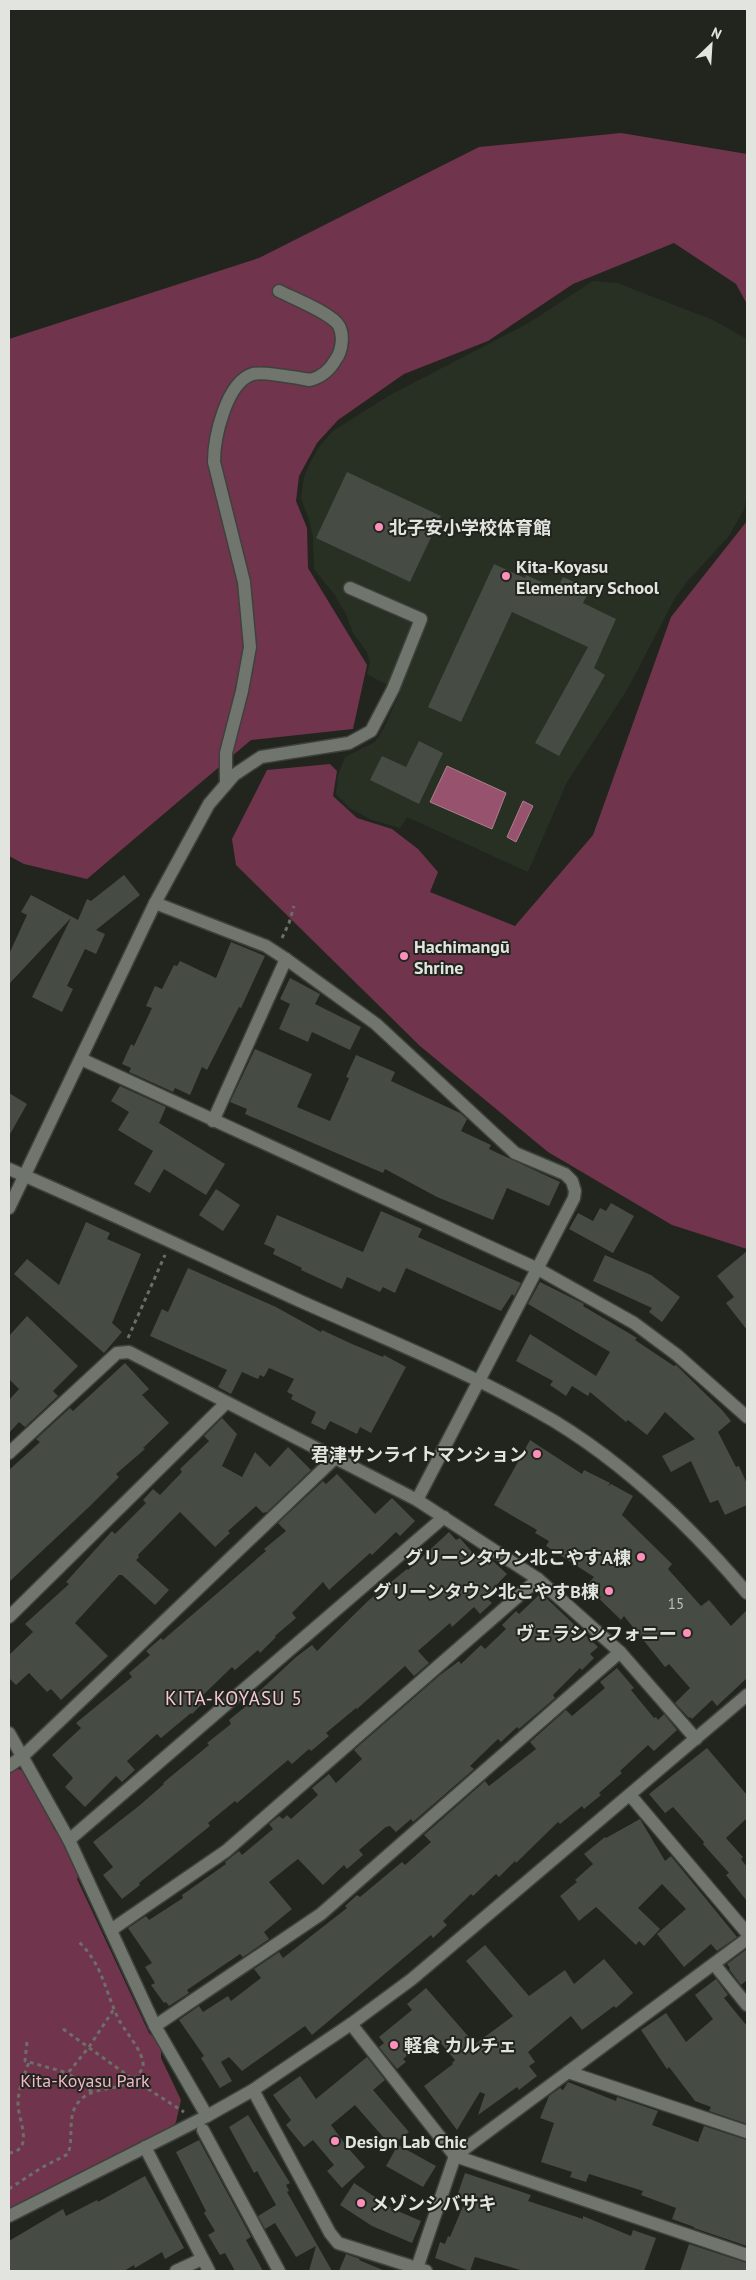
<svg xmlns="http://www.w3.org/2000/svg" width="756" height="2280" font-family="'PT Sans','Noto Sans JP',sans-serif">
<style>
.built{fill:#283024}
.green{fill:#71344d}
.water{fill:#97526d;stroke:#ad7e8f}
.building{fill:#464b43}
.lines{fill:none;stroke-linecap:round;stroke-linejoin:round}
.minor-casing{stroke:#3e413c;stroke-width:15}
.path{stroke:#6b6f68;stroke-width:3;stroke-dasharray:4 4;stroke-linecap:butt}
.minor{stroke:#70756d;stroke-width:12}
.poi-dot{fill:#ff8eba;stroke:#21251e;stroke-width:2}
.labels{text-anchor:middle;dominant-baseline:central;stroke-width:4;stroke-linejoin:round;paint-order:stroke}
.number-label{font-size:15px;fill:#babeb8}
.poi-label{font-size:18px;font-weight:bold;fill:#e1e4df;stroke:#21251e;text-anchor:start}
.park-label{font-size:18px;fill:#f4b6cb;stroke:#21251e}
.neighbourhood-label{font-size:19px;letter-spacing:1px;fill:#f9c8d8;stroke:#21251e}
</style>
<rect width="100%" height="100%" fill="#21251e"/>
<polygon class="built" points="593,281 617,283 713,320 747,339 747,494 744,510 728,537 686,583 675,598 627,690 567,782 528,872 407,817 400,828 372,820 349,808 336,794 338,775 345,757 375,742 384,728 400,692 367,674 370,663 367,652 353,633 346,614 334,594 314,569 313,537 309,520 301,498 304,477 310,463 319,447 333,431 390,395 527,324"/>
<g class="green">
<polygon points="621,133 747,154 747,304 736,284 674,243 573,284 488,341 404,374 338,420 317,443 299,476 296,501 307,528 308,568 367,665 353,729 251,740 87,879 24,864 9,856 9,339 259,258 479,147"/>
<polygon points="747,521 747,1249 672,1225 548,1152 420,1046 236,865 232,839 267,770 330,764 337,771 333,796 357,818 392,829 418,849 438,872 430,892 515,926 593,835 671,617"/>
<polygon points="18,1769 26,1771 54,1829 67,1845 80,1872 77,1879 149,2033 161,2044 161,2058 181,2100 176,2122 172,2127 9,2209 9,1772"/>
</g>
<g class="water">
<polygon points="447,766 506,793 492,829 430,802"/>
<polygon points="523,801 533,806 516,842 507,837"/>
</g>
<g class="building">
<polygon points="347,472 441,516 410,582 316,538"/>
<polygon points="494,564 525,578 526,575 557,589 563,577 590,589 583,603 616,619 594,668 605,675 559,756 535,743 588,647 512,612 461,722 428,707"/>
<polygon points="419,741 443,753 419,804 370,780 382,756 406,767"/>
<polygon points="124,875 140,895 96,930 105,934 96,954 85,949 67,986 73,989 62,1012 32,997 71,918 9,984 9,954 27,915 21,912 31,895 78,920 87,899 91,901"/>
<polygon points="231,942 265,956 241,1008 239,1007 207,1070 202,1067 190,1095 175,1088 173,1092 129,1072 131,1068 122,1064 131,1044 134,1046 152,1008 146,1006 155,986 162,989 174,965 177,966 180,961 216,978"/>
<polygon points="290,978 320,994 315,1004 361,1027 350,1050 312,1032 308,1042 279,1029 290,1004 280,999"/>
<polygon points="255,1049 312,1074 297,1107 330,1121 349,1078 346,1077 356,1055 395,1072 391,1081 460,1113 467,1119 461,1131 491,1145 489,1149 560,1182 549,1206 507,1188 493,1220 437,1197 385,1169 383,1173 245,1114 247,1109 230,1102"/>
<polygon points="120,1086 166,1107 159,1123 225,1164 206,1195 164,1169 150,1193 134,1184 153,1151 118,1130 129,1112 111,1101"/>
<polygon points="9,1093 27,1104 9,1136"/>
<polygon points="216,1189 240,1205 223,1231 199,1215"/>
<polygon points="611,1203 634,1216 613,1253 569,1229 578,1213 593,1221 600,1208 606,1211"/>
<polygon points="381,1211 422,1229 418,1237 521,1283 514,1296 512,1294 501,1311 406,1268 395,1293 383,1287 380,1292 347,1277 342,1289 301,1270 302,1268 273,1254 275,1249 264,1244 277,1215 363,1252"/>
<polygon points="86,1222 110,1233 107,1239 141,1254 112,1323 122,1332 104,1353 14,1274 27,1259 59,1285"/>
<polygon points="747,1251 747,1330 726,1303 734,1297 717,1276"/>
<polygon points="605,1255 651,1275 680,1297 662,1322 649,1312 652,1308 593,1281"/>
<polygon points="188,1268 276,1307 321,1332 322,1330 352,1344 383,1357 384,1355 406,1367 371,1433 360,1427 357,1434 330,1421 325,1430 311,1423 316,1412 291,1399 293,1395 287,1392 294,1379 269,1368 264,1377 260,1375 258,1379 242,1372 231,1394 218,1387 227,1370 150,1336 162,1309 168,1312"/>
<polygon points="540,1282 584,1304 583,1306 637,1338 635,1340 674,1366 676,1365 722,1410 731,1421 718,1432 736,1467 739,1466 747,1484 747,1505 725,1515 718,1500 710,1503 691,1461 671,1472 662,1456 695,1439 665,1412 647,1435 628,1420 626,1422 590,1392 588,1396 572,1386 566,1396 550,1385 553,1381 516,1361 530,1334 596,1376 610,1352 528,1304"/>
<polygon points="27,1316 78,1366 53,1391 58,1396 25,1427 19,1422 9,1433 9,1400 19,1389 9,1379 9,1336"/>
<polygon points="125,1363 149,1389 142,1395 169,1423 143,1448 145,1449 116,1474 119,1477 90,1506 9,1582 9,1470 40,1442 36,1439 70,1408 73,1411"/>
<polygon points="222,1418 237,1434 222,1466 242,1477 255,1452 270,1467 288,1447 311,1470 267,1512 263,1513 256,1506 228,1531 230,1533 215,1547 180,1512 138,1555 139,1557 136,1560 169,1590 155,1605 122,1575 119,1575 75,1623 108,1656 61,1700 51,1689 47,1692 29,1673 16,1685 9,1678 9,1655 33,1632 25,1624 69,1584 66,1582 112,1531 115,1534 146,1503 143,1500 153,1489 160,1495 182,1472 180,1469 209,1441 204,1436"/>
<polygon points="530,1440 582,1474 584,1470 610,1483 608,1486 611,1484 633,1496 622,1515 672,1564 668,1569 701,1606 709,1600 731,1626 747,1610 747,1678 717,1706 712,1700 692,1719 690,1717 689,1718 675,1703 690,1688 669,1664 665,1667 624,1616 621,1620 586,1586 594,1577 546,1546 549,1541 535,1533 537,1530 494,1505"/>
<polygon points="337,1474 375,1514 392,1498 415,1521 400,1536 396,1532 372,1555 370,1553 329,1590 323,1582 292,1613 296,1618 275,1636 276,1637 260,1653 258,1650 235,1670 232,1667 200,1698 204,1702 192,1714 191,1713 161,1738 157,1734 127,1761 135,1770 122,1782 116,1776 85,1807 65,1787 73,1778 52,1755 81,1728 76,1723 132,1677 129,1673 150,1655 146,1651 161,1638 163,1640 266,1551 264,1549 286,1531 278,1523 323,1481 326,1484"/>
<polygon points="449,1532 456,1540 460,1538 477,1558 483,1552 507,1574 485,1597 492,1603 480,1614 474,1607 452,1627 450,1623 418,1651 429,1663 414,1676 405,1666 357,1709 356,1708 326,1733 329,1736 311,1751 309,1749 292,1764 288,1760 237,1803 235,1801 208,1823 210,1826 139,1883 140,1885 122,1899 103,1875 113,1867 93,1842 140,1805 164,1784 163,1783 209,1745 207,1743 231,1724 229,1720 251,1702 250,1700 296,1657 312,1645 317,1651 369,1600 407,1569 408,1570"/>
<polygon points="541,1593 598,1647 590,1654 594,1658 582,1670 580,1668 553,1695 555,1698 519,1729 517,1727 501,1742 498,1739 470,1766 474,1769 413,1822 411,1819 396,1832 390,1826 386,1827 359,1850 363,1855 347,1869 344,1865 323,1885 298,1859 269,1882 292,1909 264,1932 269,1939 243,1957 240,1954 187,1990 189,1993 169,2006 166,2002 164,2003 151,1985 155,1983 145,1967 152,1963 128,1928 146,1916 149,1920 183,1898 182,1895 226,1864 225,1862 239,1851 242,1855 273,1829 269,1824 279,1816 283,1819 287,1815 291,1819 318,1795 312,1788 329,1774 336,1783 362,1759 354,1750 440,1675 459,1661 461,1664 481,1645 485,1649 506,1629 502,1625 516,1611 519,1614"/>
<polygon points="617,1668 634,1688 631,1690 654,1718 656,1717 658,1720 664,1714 677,1730 654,1751 648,1745 620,1771 622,1773 599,1793 601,1795 584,1809 582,1806 560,1824 558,1822 516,1863 515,1861 499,1877 496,1874 473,1896 471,1894 443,1921 447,1925 433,1938 431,1935 312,2035 305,2026 242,2071 229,2057 221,2062 232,2081 220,2088 201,2058 204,2056 179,2020 199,2006 203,2012 228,1996 231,2001 261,1978 254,1969 279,1952 283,1958 347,1908 345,1906 357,1895 360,1897 402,1862 405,1865 431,1842 424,1835 485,1781 489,1786 536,1749 530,1742 566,1710 572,1716 605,1688 600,1682"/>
<polygon points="707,1748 747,1795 747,1818 726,1838 743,1857 741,1859 747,1867 747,1901 726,1875 729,1873 703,1844 704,1842 673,1807 665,1813 649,1794"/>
<polygon points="640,1819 665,1861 671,1856 737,1937 717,1951 711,1944 684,1967 657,1934 686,1909 662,1884 638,1908 660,1929 644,1946 639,1941 636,1945 596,1907 579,1921 560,1896 577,1882 575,1880 593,1864 584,1854 605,1837 606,1838"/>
<polygon points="485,1945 529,1996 565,1970 574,1984 604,1959 633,1993 616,2008 614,2006 582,2030 571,2016 528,2052 535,2062 529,2066 537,2076 519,2090 517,2087 478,2115 485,2094 480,2092 457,2130 424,2086 453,2064 452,2063 455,2060 433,2034 403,2059 406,2062 397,2069 379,2047 384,2043 379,2037 412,2010 407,2004 426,1988 475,2044 513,2016 466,1961"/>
<polygon points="747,1949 747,1980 741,1985 729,1969 730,1968 727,1964"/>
<polygon points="716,1979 728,1995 724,1998 747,2026 747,2124 709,2111 711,2107 695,2101 669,2067 667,2069 641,2030 666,2013 686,2042 713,2019 695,1995"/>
<polygon points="367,2057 385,2080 373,2090 409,2132 391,2146 355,2105 331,2125 348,2148 365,2167 342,2188 327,2171 334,2165 313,2140 304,2147 286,2125 291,2120 273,2095 300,2076 316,2099"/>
<polygon points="568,2082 616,2101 617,2097 658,2111 652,2125 698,2142 704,2126 747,2140 747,2246 694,2228 694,2227 672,2219 676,2208 641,2195 643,2191 589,2174 586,2182 570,2177 572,2172 541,2162 554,2123 540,2118 549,2096 560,2088 563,2090"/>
<polygon points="248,2115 290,2183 286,2185 289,2191 287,2192 332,2271 309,2271 316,2246 296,2257 275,2223 265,2229 258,2216 276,2205 257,2171 254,2173 229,2127"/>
<polygon points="199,2140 251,2237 246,2240 263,2271 235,2271 225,2253 220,2255 208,2235 215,2231 204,2213 206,2211 176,2152"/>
<polygon points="398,2145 436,2166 423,2187 386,2166"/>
<polygon points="465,2173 531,2195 528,2201 583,2219 583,2216 631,2236 633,2230 656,2238 644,2271 524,2271 475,2257 470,2271 435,2258 440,2242 445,2244 448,2236 450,2237 466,2199 457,2196"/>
<polygon points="145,2176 184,2248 165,2259 162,2252 135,2268 134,2265 124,2271 9,2271 9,2241 63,2209 66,2216 97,2200 98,2202"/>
<polygon points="354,2183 393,2209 421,2221 412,2243 372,2226 340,2205"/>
<polygon points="689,2244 747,2263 747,2271 680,2271"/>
<polygon points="346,2254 360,2259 359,2260 385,2271 339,2271"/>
</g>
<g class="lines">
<g class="minor-casing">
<g id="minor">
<path d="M 226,784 L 226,753 L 242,691 L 250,647 L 244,582 L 214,462 C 214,438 226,382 253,374 C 262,371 298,378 310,380 C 322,377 330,370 336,359 C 342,351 344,335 339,326 C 333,314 293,298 279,291"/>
<polyline points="155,903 266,946 286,959 376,1024 515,1153 565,1174 572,1181 575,1191 574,1198 417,1500"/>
<polyline points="81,1059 538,1269 634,1323 677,1355 747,1417"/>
<polyline points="213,1121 286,959"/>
<path d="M 9,1169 C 107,1211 203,1257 300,1301 C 385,1339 474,1374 554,1421 C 628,1466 692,1528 747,1593"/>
<polyline points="9,1208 155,903 209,804 234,775 261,757 349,743 371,731 393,689 421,619 350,588"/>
<polyline points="9,1453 117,1353 129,1352 417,1500 538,1579 620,1652 696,1739"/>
<polyline points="9,1617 226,1403"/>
<polyline points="9,1733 69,1840 155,2026 207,2116"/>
<polyline points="9,1766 22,1757 335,1458"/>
<polyline points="630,1795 747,1933"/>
<polyline points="69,1840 444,1517"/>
<polyline points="111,1930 226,1851 538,1579"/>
<polyline points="714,1964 747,2005"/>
<polyline points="351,2024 455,2156 747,2255"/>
<polyline points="155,2026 321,1914 620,1652"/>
<polyline points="568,2072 747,2132"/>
<polyline points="253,2090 330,2233 338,2243 426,2271"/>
<polyline points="203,2130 279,2271"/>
<polyline points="145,2147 209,2271"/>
<polyline points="9,2216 207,2116 253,2090 351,2024 412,1979 747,1695"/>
<polyline points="417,2268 455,2156 747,1939"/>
<polyline points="176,2271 202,2259"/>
</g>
</g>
<g class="path">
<polyline points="282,938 289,923 294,906"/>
<polyline points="128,1338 165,1255"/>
<polyline points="63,2029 134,2080 184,2112"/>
<polyline points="27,2042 25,2061 68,2073"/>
<polyline points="92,2092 68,2073 89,2047 114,2009"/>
<path d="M 9,2153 C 35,2150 18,2120 18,2104 C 18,2089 24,2076 29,2062"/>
<path d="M 9,2189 L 41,2168 L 68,2154 C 74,2138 67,2118 77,2104 C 94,2080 128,2098 143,2067 C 145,2052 123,2030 117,2016 C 104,1987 102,1964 78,1941"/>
</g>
<use href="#minor" class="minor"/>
</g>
<g class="poi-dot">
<circle cx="379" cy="527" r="5"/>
<circle cx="506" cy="576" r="5"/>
<circle cx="404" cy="956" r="5"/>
<circle cx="537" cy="1454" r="5"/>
<circle cx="641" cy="1557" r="5"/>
<circle cx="609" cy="1591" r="5"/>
<circle cx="687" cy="1633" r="5"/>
<circle cx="394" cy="2045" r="5"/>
<circle cx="335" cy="2141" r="5"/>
<circle cx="361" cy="2203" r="5"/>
</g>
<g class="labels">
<g class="number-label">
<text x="676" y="1603">15</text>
</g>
<g class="poi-label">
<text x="389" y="527">北子安小学校体育館</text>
<text x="516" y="566">Kita-Koyasu<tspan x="516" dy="21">Elementary School</tspan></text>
<text x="414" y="946">Hachimangū<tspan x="414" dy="21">Shrine</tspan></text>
<text x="527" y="1454" text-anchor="end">君津サンライトマンション</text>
<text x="631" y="1557" text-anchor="end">グリーンタウン北こやすA棟</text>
<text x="599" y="1591" text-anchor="end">グリーンタウン北こやすB棟</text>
<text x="677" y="1633" text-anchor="end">ヴェラシンフォニー</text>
<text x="404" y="2045">軽食 カルチェ</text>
<text x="345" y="2141">Design Lab Chic</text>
<text x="371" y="2203">メゾンシバサキ</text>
</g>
<g class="park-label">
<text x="85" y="2080">Kita-Koyasu Park</text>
</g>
<g class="neighbourhood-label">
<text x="234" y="1698">KITA-KOYASU 5</text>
</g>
</g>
<rect width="756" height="2280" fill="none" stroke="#e1e4df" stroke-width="20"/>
<g transform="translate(711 45) rotate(25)" stroke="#21251e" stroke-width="4" paint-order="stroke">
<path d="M0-4L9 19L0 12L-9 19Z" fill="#e1e4df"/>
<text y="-8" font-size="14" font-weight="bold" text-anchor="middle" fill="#e1e4df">N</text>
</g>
</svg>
